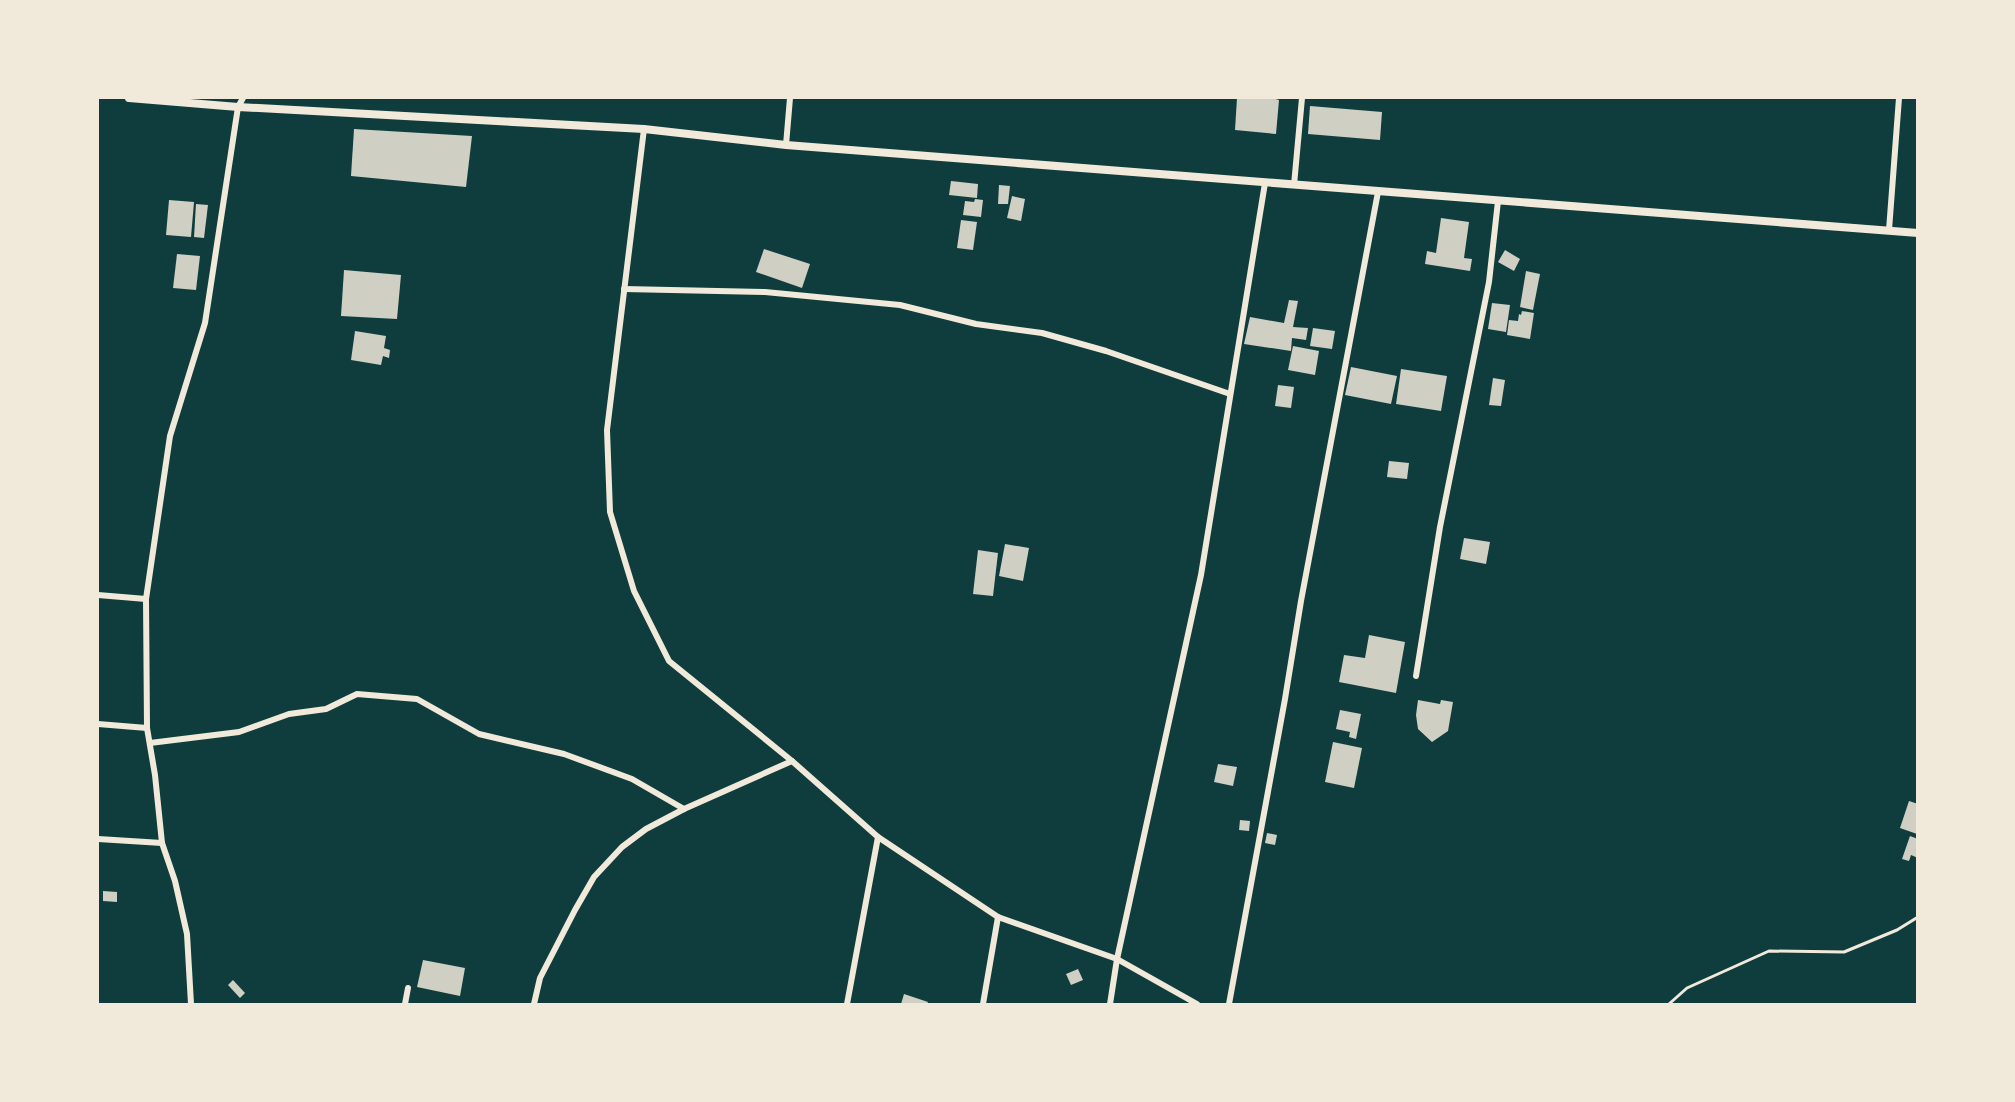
<svg xmlns="http://www.w3.org/2000/svg" width="2015" height="1102" font-family="'Source Sans 3',sans-serif">
<style>
.building{fill:#cfcfc3}
.lines{fill:none;stroke-linecap:round;stroke-linejoin:round}
.path{stroke:#f1e9da;stroke-width:3}
.minor{stroke:#f1e9da;stroke-width:6}
.tertiary{stroke:#f1e9da;stroke-width:8}
</style>
<rect width="100%" height="100%" fill="#0f3d3e"/>
<g class="building">
<polygon points="1237,98 1272,98 1279,100 1276,134 1235,130"/>
<polygon points="1310,106 1382,112 1380,140 1308,134"/>
<polygon points="354,129 472,136 466,187 351,176"/>
<polygon points="951,181 978,184 977,198 949,195"/>
<polygon points="999,185 1010,186 1008,204 998,204"/>
<polygon points="1012,196 1025,199 1021,221 1007,218"/>
<polygon points="975,199 983,200 981,217 963,215 965,201 974,202"/>
<polygon points="169,200 194,202 191,237 166,235"/>
<polygon points="196,204 208,205 204,238 194,237"/>
<polygon points="1441,218 1469,222 1464,258 1472,259 1470,271 1425,264 1427,251 1436,253"/>
<polygon points="961,220 977,222 973,250 957,248"/>
<polygon points="764,249 810,264 802,288 756,272"/>
<polygon points="1505,250 1520,259 1514,271 1498,262"/>
<polygon points="177,254 200,256 196,290 173,288"/>
<polygon points="344,270 401,275 397,319 341,316"/>
<polygon points="1526,271 1540,274 1533,310 1520,307"/>
<polygon points="1289,300 1298,301 1293,327 1308,328 1306,340 1292,338 1291,351 1244,344 1250,317 1284,323"/>
<polygon points="1492,303 1510,305 1506,332 1488,329"/>
<polygon points="1522,311 1534,313 1530,339 1507,335 1509,320 1518,321 1519,314 1521,315"/>
<polygon points="1313,328 1335,331 1332,349 1310,346"/>
<polygon points="355,331 386,336 384,348 390,350 389,358 383,356 381,365 351,360"/>
<polygon points="1293,346 1319,351 1315,375 1288,370"/>
<polygon points="1351,367 1397,376 1391,404 1345,395"/>
<polygon points="1401,369 1447,376 1441,411 1396,404"/>
<polygon points="1493,378 1505,380 1501,406 1489,405"/>
<polygon points="1278,385 1294,387 1291,408 1275,406"/>
<polygon points="1389,461 1409,463 1407,479 1387,477"/>
<polygon points="1464,538 1490,542 1486,564 1460,559"/>
<polygon points="1005,544 1029,548 1023,581 999,576"/>
<polygon points="978,550 998,553 993,596 973,594"/>
<polygon points="1369,635 1405,642 1396,693 1339,682 1344,655 1365,658"/>
<polygon points="1418,700 1440,704 1441,700 1453,702 1448,731 1432,742 1418,729 1416,715"/>
<polygon points="1340,710 1361,714 1356,739 1349,737 1350,732 1336,729"/>
<polygon points="1333,742 1362,748 1354,788 1325,782"/>
<polygon points="1218,764 1237,767 1233,786 1214,782"/>
<polygon points="1909,801 1918,804 1917,834 1900,828"/>
<polygon points="1240,820 1250,821 1249,831 1239,830"/>
<polygon points="1267,833 1277,835 1275,845 1265,843"/>
<polygon points="1910,836 1918,839 1918,858 1911,855 1909,861 1902,859"/>
<polygon points="103,891 117,892 117,902 103,901"/>
<polygon points="423,960 465,968 460,996 417,987"/>
<polygon points="1078,969 1083,980 1071,985 1066,974"/>
<polygon points="233,980 245,993 240,998 228,985"/>
<polygon points="904,994 928,1002 927,1004 901,1004"/>
</g>
<g class="lines">
<polyline class="path" points="1669,1004 1687,988 1769,951 1844,952 1897,930 1918,917"/>
<g class="minor">
<polyline points="644,129 607,430 610,512 634,591 669,661 792,761 878,837 998,917 1117,959 1197,1004"/>
<polyline points="786,145 790,98"/>
<polyline points="1294,185 1302,98"/>
<polyline points="1889,230 1899,98"/>
<polyline points="624,289 765,292 900,305 976,324 1042,333 1106,351 1230,394"/>
<polyline points="98,595 146,599"/>
<polyline points="1416,676 1440,527 1489,282 1498,201"/>
<polyline points="98,724 147,728"/>
<polyline points="150,743 239,732 289,714 326,709 357,694 417,699 479,734 564,754 632,779 684,809"/>
<polyline points="98,839 162,843"/>
<polyline points="191,1004 187,934 175,881 162,843 155,775 147,728 146,599 170,436 205,323 238,107 243,98"/>
<polyline points="405,1004 408,988"/>
<polyline points="534,1004 540,978 575,910 594,877 622,847 646,829 684,809 792,761"/>
<polyline points="847,1004 878,837"/>
<polyline points="983,1004 998,917"/>
<polyline points="1110,1004 1117,959 1201,575 1265,183"/>
<polyline points="1229,1004 1285,699 1301,601 1378,192"/>
</g>
<polyline class="tertiary" points="129,98 238,107 644,129 786,145 1918,233"/>
</g>
<rect width="2015" height="1102" fill="none" stroke="#f1e9da" stroke-width="198"/>
</svg>
